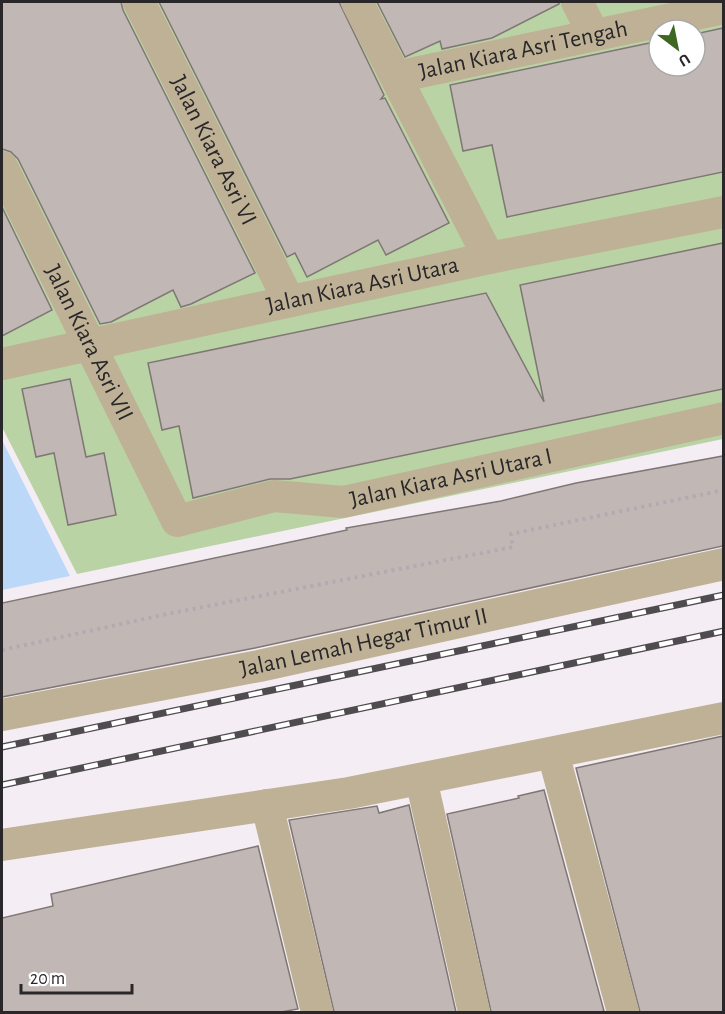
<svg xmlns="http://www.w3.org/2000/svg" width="725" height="1014" font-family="'Alegreya Sans',sans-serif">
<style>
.green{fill:#bad3a4;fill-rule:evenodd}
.water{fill:#bcd8f8}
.building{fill:#c1b8b6;stroke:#7f7775;stroke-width:1.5}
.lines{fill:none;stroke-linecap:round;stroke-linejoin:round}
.path{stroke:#b1abb0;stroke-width:4;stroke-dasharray:3 4.5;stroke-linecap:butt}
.street{stroke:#beb196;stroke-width:32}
.rail-casing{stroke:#4f4b4f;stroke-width:7}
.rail{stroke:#fff;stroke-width:4.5;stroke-dasharray:14;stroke-linecap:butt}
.labels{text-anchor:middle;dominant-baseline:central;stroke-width:6;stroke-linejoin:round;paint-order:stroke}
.street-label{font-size:24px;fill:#2a272a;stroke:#fff}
</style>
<rect width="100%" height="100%" fill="#f4edf3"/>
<path class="green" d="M 2,2 L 723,2 L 723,439 L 77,574 L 2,427 ZM 659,30 L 695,30 L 695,66 L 659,66 Z"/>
<polygon class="water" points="2,440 70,576 2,590"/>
<g class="building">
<polygon points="2,2 121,2 123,10 255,273 191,304 181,307 173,290 111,322 100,324 18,159 11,152 2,149"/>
<polygon points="159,2 339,2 384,95 381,99 385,98 449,223 386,255 378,240 307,277 295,253 287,257"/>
<polygon points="377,2 559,2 559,4 492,38 442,49 440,41 405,57"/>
<polygon points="723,28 723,172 507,217 492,145 463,151 450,85 659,41 659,66 695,66 695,34"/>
<polygon points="2,207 52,310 2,336"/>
<polygon points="723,243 723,389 290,479 270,479 193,498 179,426 162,430 148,363 486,293 544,402 520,285"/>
<polygon points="70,379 86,457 104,453 116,515 68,525 54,453 36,457 22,389"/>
<polygon points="723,456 723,546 255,648 2,697 2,603 347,530 346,528 501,501 576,483"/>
<polygon points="723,736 723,1012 640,1012 576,768"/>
<polygon points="544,790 604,1011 600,1012 491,1012 447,814 519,798 518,796"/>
<polygon points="409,805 456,1012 334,1012 289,820 377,806 379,813"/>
<polygon points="258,846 298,1009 281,1012 2,1012 2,918 53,906 51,894"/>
</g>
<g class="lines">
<polyline class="path" points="2,650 167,614 513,547 511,534 724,490"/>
<g class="street">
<path id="s1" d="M 139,2 L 289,301"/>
<polyline points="357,2 489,258"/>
<polyline points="577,2 594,35"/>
<path id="s2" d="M 396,77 L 724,8"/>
<path id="s3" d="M 2,167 L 177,521 L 274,496 L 343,502 L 724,418"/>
<path id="s4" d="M 2,364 L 489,258 L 724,212"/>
<path id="s5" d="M 2,715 L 259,666 L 724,564"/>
<polyline points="553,753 623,1012"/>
<polyline points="421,779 474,1012"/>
<polyline points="267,805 317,1012"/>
<polyline points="2,845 349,793 724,718"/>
</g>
<g class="rail-casing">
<g id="rail">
<polyline points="2,747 724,595"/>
<polyline points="2,785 724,631"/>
</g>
</g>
<use href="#rail" class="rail"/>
</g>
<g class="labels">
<g class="street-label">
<text stroke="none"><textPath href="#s2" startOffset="130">Jalan Kiara Asri Tengah</textPath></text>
<text stroke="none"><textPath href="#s1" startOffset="166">Jalan Kiara Asri VI</textPath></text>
<text stroke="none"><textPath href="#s4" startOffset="369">Jalan Kiara Asri Utara</textPath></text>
<text stroke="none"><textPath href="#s3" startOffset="196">Jalan Kiara Asri VII</textPath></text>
<text stroke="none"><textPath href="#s3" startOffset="675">Jalan Kiara Asri Utara I</textPath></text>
<text stroke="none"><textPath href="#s5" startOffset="369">Jalan Lemah Hegar Timur II</textPath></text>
</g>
</g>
<rect width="725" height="1014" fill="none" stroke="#2a272a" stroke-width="6"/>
<g transform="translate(677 48) rotate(148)"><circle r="28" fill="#ffffff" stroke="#aaa9aa" stroke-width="1.5"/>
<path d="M0-4.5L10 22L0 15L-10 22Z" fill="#3e6722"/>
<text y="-9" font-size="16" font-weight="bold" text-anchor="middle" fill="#2a272a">U</text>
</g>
<path d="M21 984v9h111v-9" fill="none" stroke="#2a272a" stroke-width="3"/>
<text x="30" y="984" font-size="18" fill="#2a272a" stroke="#ffffff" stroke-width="4.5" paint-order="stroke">20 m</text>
</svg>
